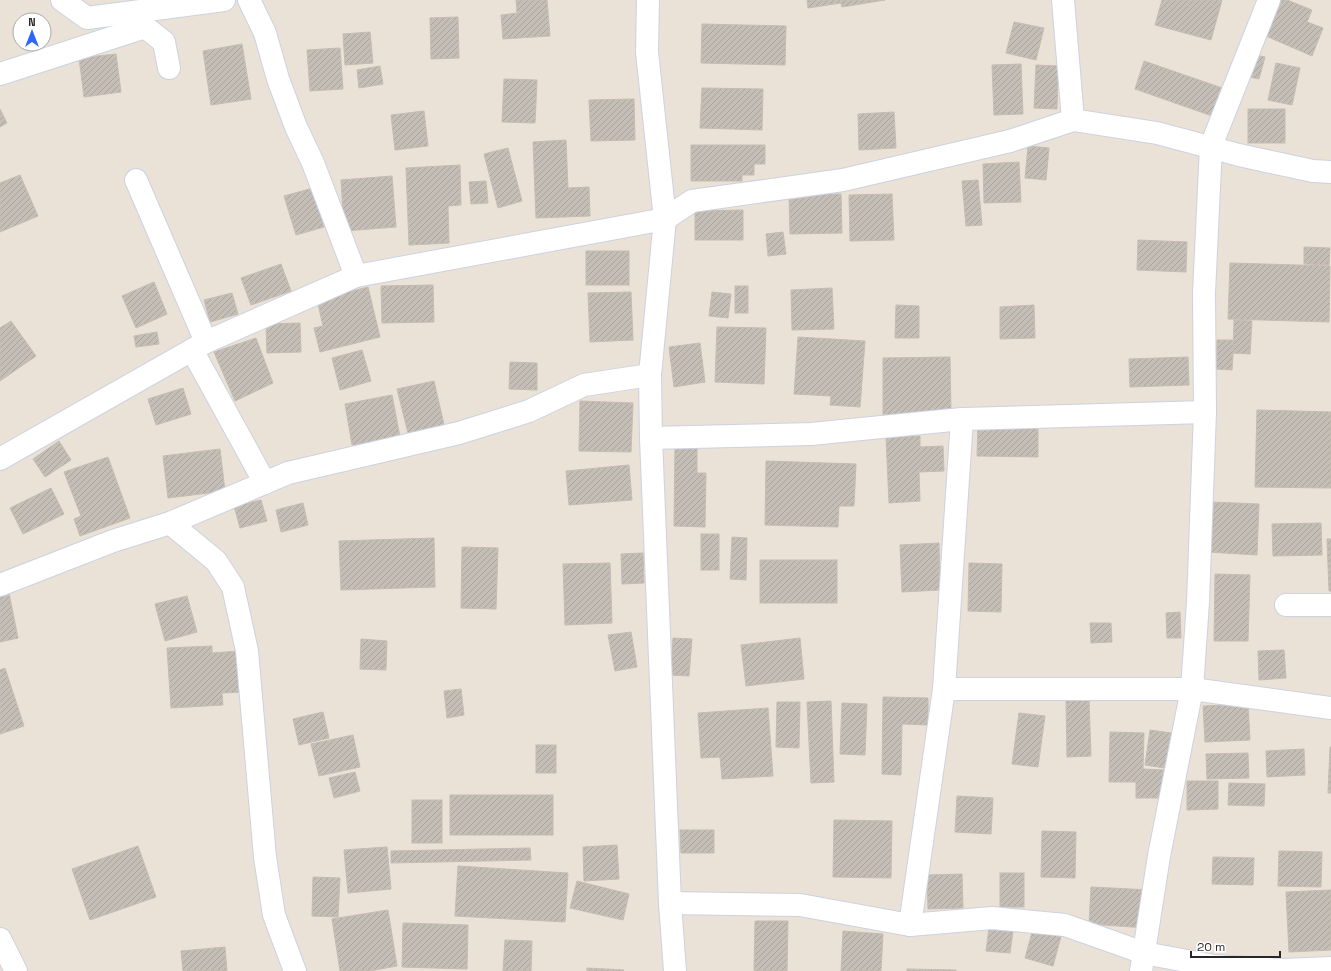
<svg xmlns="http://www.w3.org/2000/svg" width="1331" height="971" font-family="'Space Grotesk',sans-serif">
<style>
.building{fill:url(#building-hatch);stroke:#c5bdb1}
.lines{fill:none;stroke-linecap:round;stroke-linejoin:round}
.minor-casing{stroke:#ccd2e1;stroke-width:24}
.minor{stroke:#fff;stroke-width:22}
</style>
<defs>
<pattern id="building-hatch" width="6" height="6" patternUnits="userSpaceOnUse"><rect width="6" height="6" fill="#c5beb7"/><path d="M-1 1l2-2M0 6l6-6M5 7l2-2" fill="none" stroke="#a9a39d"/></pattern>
</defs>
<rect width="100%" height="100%" fill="#eae1d7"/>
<g class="building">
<polygon points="516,0 547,0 550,36 503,39 501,15 517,13"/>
<polygon points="807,0 885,0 842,7 841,3 808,8"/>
<polygon points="1162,0 1222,0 1211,40 1155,25"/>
<polygon points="1282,0 1287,0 1312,10 1307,22 1323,28 1312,56 1266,36"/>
<polygon points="458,17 459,58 431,59 430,18"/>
<polygon points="1014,22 1044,28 1036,60 1006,53"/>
<polygon points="702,24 786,26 785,65 701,63"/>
<polygon points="370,32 373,63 345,65 343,34"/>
<polygon points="242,44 251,99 211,105 203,51"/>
<polygon points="340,48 343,89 310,91 307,50"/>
<polygon points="116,54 121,92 84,97 79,58"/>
<polygon points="1251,54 1265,57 1259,79 1245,76"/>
<polygon points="1144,61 1225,89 1215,117 1135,89"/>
<polygon points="1276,63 1300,68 1292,105 1268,100"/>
<polygon points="1021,64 1023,114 994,115 992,65"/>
<polygon points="1036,65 1058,66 1057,109 1034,108"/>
<polygon points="380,66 383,84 359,88 357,70"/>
<polygon points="504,79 537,80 535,123 502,122"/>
<polygon points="702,88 763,89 762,130 700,128"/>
<polygon points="634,99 635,140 591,141 589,100"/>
<polygon points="0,109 7,123 0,127"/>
<rect x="1248" y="109" width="37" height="34"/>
<polygon points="424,111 428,146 395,150 391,115"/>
<polygon points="894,112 896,148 859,150 858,114"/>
<polygon points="566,140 568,188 589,187 590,216 536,218 533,142"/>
<polygon points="691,145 765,145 765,164 754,164 754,175 742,175 742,181 691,181"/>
<polygon points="1028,146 1049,148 1046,180 1025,178"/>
<polygon points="508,148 522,201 498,208 484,154"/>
<polygon points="1019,162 1021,202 984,203 983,164"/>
<polygon points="460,165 461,205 448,206 449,243 409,245 406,168"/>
<polygon points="20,175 38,216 0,232 0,183"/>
<polygon points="392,176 396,227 344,231 341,180"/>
<polygon points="978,180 982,225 966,226 962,181"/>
<polygon points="486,181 488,203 471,204 469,182"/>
<polygon points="313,188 324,227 296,235 284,196"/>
<polygon points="841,194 842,233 790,234 789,195"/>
<polygon points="892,194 894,240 850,241 849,195"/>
<polygon points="743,210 743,240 695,240 695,211"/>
<polygon points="783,232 786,254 768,256 766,234"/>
<polygon points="1138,240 1187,242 1186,272 1137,270"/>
<polygon points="1304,247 1330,248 1329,265 1304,264"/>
<rect x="586" y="251" width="43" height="34"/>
<polygon points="1230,263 1330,266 1329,322 1228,319"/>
<polygon points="281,264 291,291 251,305 241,278"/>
<polygon points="154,282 167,314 136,328 122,296"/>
<polygon points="433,285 434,322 382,323 381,286"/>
<rect x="735" y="286" width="13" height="27"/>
<polygon points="368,287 380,337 320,352 314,328 323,326 317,300"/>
<polygon points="832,288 834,329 792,330 791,290"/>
<polygon points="631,292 633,340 590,342 588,293"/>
<polygon points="712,292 731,294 728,318 709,316"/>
<polygon points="232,293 238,314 210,322 204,300"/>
<polygon points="896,305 919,306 919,338 895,338"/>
<polygon points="1034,305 1035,338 1000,339 1000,307"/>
<polygon points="1234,320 1252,321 1250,354 1233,353"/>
<polygon points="11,321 36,356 0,381 0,328"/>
<polygon points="300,323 301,352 267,353 266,324"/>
<polygon points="717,327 766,328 764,384 715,382"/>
<polygon points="157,332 159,344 136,347 134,336"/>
<polygon points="798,337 865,341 860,407 830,405 831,396 794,394"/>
<polygon points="256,338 273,383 235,401 214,352"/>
<polygon points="1217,340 1234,340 1232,370 1216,369"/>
<polygon points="700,343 705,382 674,387 669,347"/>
<polygon points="362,350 371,381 340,390 332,358"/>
<polygon points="950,357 951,414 883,415 883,358"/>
<polygon points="1188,357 1189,385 1130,387 1129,359"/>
<polygon points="510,362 537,363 537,390 509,389"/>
<polygon points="434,381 445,429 409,437 397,389"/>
<polygon points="183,388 191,414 156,425 148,399"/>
<polygon points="392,395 400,437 352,445 345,404"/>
<polygon points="580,401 633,403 631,452 579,451"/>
<polygon points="1257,410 1331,412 1331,488 1255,487"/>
<polygon points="978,423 1038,423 1038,457 977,456"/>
<polygon points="920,436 920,447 943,446 944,471 919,472 920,501 889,503 886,437"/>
<polygon points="59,441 71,460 45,477 33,459"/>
<polygon points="675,445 697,446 697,473 706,473 705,527 674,526"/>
<polygon points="220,449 225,491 168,498 163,456"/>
<polygon points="108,457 130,518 80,536 74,519 81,516 64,472"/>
<polygon points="766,461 856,464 854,506 839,506 838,527 765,525"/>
<polygon points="629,465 632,500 569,505 566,471"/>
<polygon points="51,488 64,514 23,534 10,508"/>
<polygon points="261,500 267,521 240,528 234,506"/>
<polygon points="1211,502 1259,504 1257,555 1208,552"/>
<polygon points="303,503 308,525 281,532 276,510"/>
<polygon points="1321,523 1322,555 1273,556 1272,524"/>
<rect x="701" y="534" width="18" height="36"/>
<polygon points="732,537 747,538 746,580 730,579"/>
<polygon points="434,538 435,587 341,590 339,541"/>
<polygon points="1327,539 1331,539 1331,591 1329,591"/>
<polygon points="939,543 940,590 902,592 900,545"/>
<polygon points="462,547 498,548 496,609 461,608"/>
<polygon points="643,553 644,583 622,584 621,554"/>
<rect x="760" y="560" width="77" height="43"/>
<polygon points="610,563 612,623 565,625 563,564"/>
<polygon points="969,563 1002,564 1001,612 968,611"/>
<polygon points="1215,574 1250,575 1248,641 1214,641"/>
<polygon points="8,588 18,638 0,642 0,590"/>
<polygon points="187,596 197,632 165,641 155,604"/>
<polygon points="1180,612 1181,638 1167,638 1166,613"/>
<polygon points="1090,623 1111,623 1112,642 1091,643"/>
<polygon points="631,632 637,667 615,671 608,635"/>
<polygon points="673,638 692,639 689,676 671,675"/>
<polygon points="800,638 804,679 746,686 741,645"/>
<polygon points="361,639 387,641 386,670 360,669"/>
<polygon points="212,646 212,653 240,651 242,692 222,693 223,705 171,708 167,648"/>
<polygon points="1284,650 1286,678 1259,680 1258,651"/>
<polygon points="5,668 24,726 0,734 0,670"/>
<polygon points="461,689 464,715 447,718 444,691"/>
<polygon points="883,697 928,698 928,725 902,724 901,775 882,774"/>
<polygon points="1066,699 1089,699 1091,756 1067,757"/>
<polygon points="831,701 834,782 811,783 807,702"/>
<polygon points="777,702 800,702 799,748 776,747"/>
<polygon points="842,703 867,704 865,755 840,754"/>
<polygon points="1248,704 1250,740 1205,742 1203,706"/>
<polygon points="768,708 773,776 722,779 720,757 701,758 698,713"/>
<polygon points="323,712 329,738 299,745 293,719"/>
<polygon points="1019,713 1045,716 1038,767 1012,764"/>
<polygon points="1150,730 1171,733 1165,768 1145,765"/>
<polygon points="1110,732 1144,733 1143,769 1164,770 1164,798 1136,798 1136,782 1109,782"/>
<polygon points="353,735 360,767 319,776 311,744"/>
<rect x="536" y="745" width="20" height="28"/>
<polygon points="1330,747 1331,747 1331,793 1328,793"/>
<polygon points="1304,749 1305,775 1267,777 1266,751"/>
<polygon points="1248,753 1249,778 1207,779 1206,754"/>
<polygon points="355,772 360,791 334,798 329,778"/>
<polygon points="1187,781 1218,781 1218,809 1187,810"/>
<polygon points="1229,783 1265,784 1264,806 1228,805"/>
<rect x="450" y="795" width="103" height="40"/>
<polygon points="957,796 993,798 991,834 955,832"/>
<rect x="412" y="800" width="30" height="43"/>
<polygon points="834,820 892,821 891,878 833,877"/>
<polygon points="680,830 714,830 714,853 681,853"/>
<polygon points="1042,831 1076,832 1075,878 1041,877"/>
<polygon points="617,845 619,879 584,881 583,847"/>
<polygon points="138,846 156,897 90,920 72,869"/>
<polygon points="387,847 391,889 348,893 344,850"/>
<polygon points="530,848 531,860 391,863 391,851"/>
<polygon points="1279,851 1322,852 1321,887 1278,886"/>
<polygon points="1213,857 1254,858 1253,885 1212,884"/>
<polygon points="458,866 568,873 565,922 455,916"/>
<rect x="1000" y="873" width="24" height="34"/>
<polygon points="962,874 963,908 928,909 927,875"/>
<polygon points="313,877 340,878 338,917 312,916"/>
<polygon points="577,881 629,894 623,920 570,908"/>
<polygon points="1091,887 1150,890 1147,928 1089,924"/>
<polygon points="1331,890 1331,950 1289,952 1286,892"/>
<polygon points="388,910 397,966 369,971 340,971 332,919"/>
<polygon points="755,921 788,921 787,971 754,971"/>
<polygon points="403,923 468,925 467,969 402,967"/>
<polygon points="1034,925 1062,933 1053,966 1025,958"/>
<polygon points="989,928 1013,931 1010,953 986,951"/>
<polygon points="843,931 883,934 881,971 841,971"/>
<polygon points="505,940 532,941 531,971 503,971"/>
<polygon points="225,947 227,971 183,971 181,951"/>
<polygon points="587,968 624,970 623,971 587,971"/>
<polygon points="907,969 956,970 956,971 907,971"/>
</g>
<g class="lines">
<g class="minor-casing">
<g id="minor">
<polyline points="62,0 87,18 224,0"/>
<polyline points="249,0 265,33 278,79 296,127 313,163 356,276"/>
<polyline points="648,0 647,52 665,219 650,375 651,438 670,903 675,971"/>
<polyline points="1063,0 1073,120"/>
<polyline points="0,74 145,27 164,42 169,68"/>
<polyline points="136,180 206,342"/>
<polyline points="192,350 265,483"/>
<polyline points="651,438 811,434 962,419 1205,412"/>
<polyline points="0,459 206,342 356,276 665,219 692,201 843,180 1010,141 1073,120 1157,133 1239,155 1313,171 1331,172"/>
<polyline points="170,523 216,561 233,587 247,651 265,857 274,915 295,971"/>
<polyline points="0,585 113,541 170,523 288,473 459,433 529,411 584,385 650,375"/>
<polyline points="1286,605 1331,605"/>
<polyline points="944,689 1192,689 1331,708"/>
<polyline points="670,903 800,905 910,925 992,918 1065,925 1144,953 1214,966 1284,970 1331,968"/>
<polyline points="910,925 944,689 962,419"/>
<polyline points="0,939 16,971"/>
<polyline points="1141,971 1159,856 1192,689 1198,602 1205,412 1204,293 1211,146 1269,0"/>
</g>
</g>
<use href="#minor" class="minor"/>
</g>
<g transform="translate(32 32)"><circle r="19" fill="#ffffff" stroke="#a9a9a9"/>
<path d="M0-3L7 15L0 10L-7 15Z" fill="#2f65ff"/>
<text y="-6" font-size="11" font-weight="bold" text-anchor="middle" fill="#272727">N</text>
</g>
<path d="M1191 951v6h89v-6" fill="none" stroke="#272727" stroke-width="2"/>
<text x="1197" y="951" font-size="12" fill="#272727" stroke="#ffffff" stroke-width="3" paint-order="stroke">20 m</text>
</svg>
